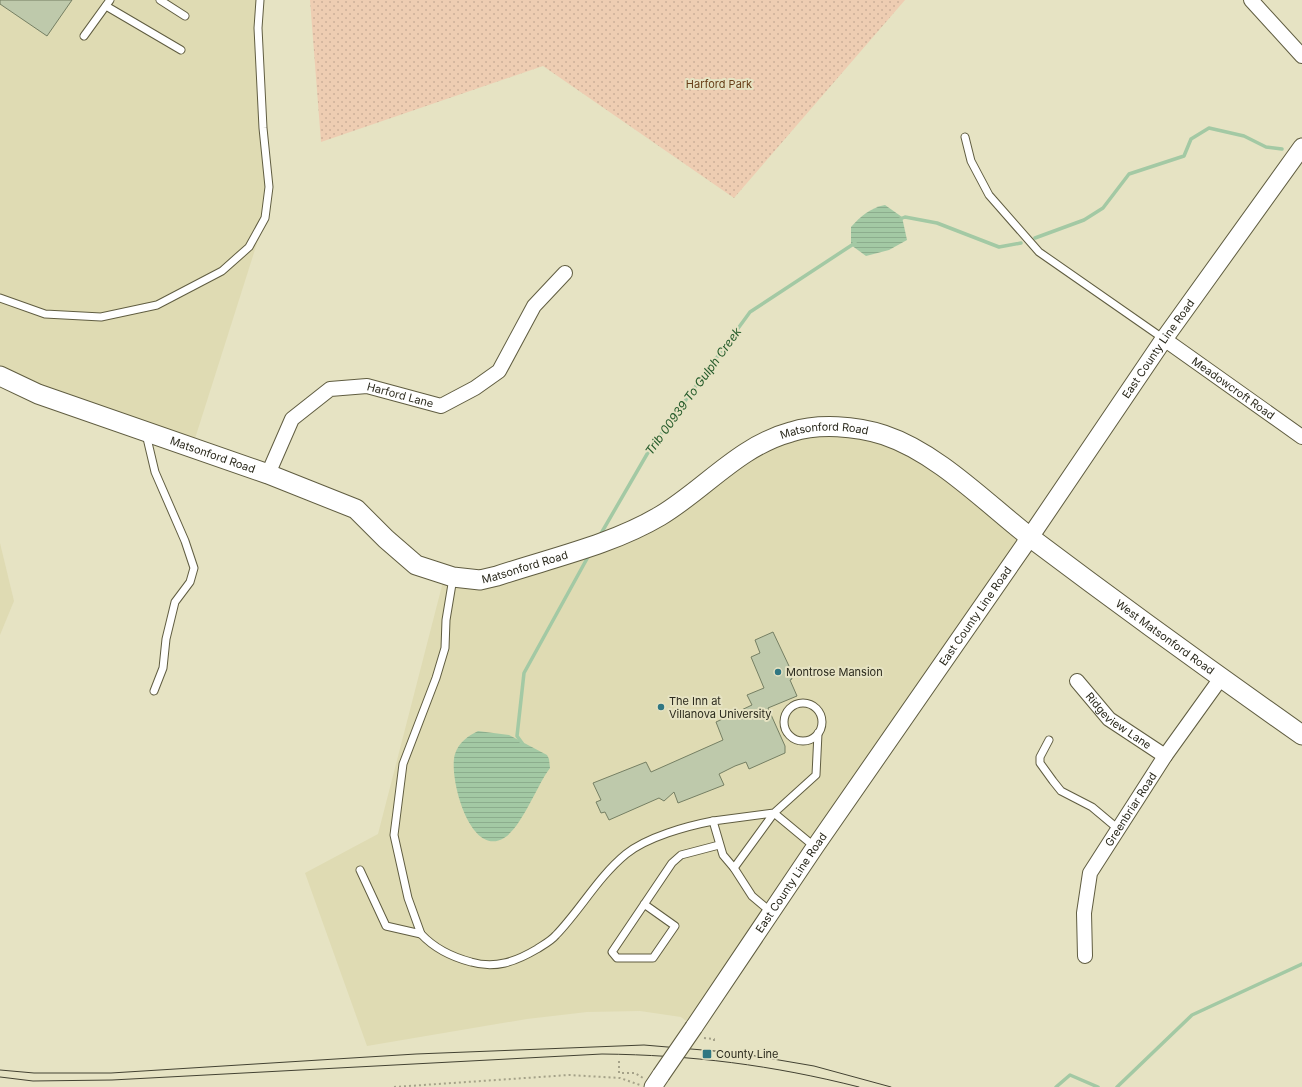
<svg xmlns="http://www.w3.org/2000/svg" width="1302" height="1087" font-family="Inter,sans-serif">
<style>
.built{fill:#dfdbb3}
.grass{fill:url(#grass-dots)}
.water{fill:url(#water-rules)}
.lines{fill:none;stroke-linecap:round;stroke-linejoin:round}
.stream{stroke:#a3c9a4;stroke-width:3.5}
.building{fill:#bec9ab;stroke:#757f63}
.service-casing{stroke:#605d41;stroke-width:9}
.minor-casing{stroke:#605d41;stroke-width:16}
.tertiary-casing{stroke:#605d41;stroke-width:19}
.secondary-casing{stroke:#605d41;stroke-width:21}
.path{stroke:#a5a289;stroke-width:2;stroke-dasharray:2 3;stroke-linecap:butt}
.service{stroke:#fff;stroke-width:7}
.minor{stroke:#fff;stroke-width:14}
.tertiary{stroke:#fff;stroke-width:17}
.secondary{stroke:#fff;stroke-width:19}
.tram{stroke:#434232;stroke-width:1}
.tertiary-bridge-casing{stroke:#605d41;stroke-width:19;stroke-linecap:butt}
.tertiary-bridge{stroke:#fff;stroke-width:17}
.poi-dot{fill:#307782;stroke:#e6e3c3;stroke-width:1.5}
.labels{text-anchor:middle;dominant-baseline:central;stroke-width:4;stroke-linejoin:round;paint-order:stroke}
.park-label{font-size:11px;fill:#673e17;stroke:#e6e3c3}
.street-label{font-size:11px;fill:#2b2a1d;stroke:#e6e3c3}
.poi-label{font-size:11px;fill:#2b2a1d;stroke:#e6e3c3;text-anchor:start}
.water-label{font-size:12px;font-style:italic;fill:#255b2a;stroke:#e6e3c3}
</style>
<defs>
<pattern id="grass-dots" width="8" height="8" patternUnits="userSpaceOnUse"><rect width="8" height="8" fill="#eecdb2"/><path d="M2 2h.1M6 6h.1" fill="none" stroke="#ccb099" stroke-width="1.8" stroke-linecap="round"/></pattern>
<pattern id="water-rules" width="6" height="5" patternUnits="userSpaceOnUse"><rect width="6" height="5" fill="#a3c9a4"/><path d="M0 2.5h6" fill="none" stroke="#8cad8d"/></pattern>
</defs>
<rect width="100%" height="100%" fill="#e6e3c3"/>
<g class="built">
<polygon points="0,0 260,0 269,187 265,218 192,448 0,376"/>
<polygon points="792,431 885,435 1030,537 694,1027 681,1017 640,1011 587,1012 527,1019 367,1046 305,873 378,834 445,574 453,577 629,533"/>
<polygon points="0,543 14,601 0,635"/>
</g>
<polygon class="grass" points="310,0 905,0 734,198 543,66 321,142"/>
<g class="water">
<path d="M 885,205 L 902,217 L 907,240 L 889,250 L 866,256 L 851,245 L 851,227 C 861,216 870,208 885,205 Z"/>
<path d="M 478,731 L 509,735 L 547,755 L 549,759 L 550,768 C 537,785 522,827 504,838 C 470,859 448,776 455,754 C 459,742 468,736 478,731 Z"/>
</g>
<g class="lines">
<g class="stream">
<polyline points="900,219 905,217 937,223 999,247 1021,243"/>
<polyline points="1035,238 1084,220 1103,208 1129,174 1184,156 1191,139 1209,128 1244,136 1266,147 1282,149"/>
<polyline points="599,537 650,449 750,312 855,243"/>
<polyline points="522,743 517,736 524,673 589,555"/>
<polyline points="1056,1087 1070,1075 1098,1087"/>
<polyline points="1117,1087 1192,1015 1302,964"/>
</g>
</g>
<g class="building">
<polygon points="0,0 72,0 47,36 0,4"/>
<polygon points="773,632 789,666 788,670 792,679 790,680 797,696 768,708 785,746 785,753 749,769 746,762 735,766 719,774 724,785 678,803 674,792 664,801 659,798 609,820 605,812 601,813 596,802 601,800 593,783 646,762 651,772 723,740 716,722 752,705 747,695 764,688 751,657 760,653 755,640"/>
</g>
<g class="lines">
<g class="service-casing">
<g id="service">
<polyline points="160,0 185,16"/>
<polyline points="106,6 181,50"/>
<polyline points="84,36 110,0"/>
<polyline points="965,137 971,161 989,195 1039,252 1164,339"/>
<polyline points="0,298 45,314 101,317 157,305 222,271 249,247 265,218 269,187 263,128 258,28 260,0"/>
<polyline points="146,434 155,472 185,541 194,568 190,582 175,602 166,639 163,668 154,691"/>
<circle cx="803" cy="722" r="19"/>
<polyline points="1049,740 1040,757 1040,763 1053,781 1061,791 1092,807 1117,828"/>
<polyline points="815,847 774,813 713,821 723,855 734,868 774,813 816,775 818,733"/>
<polyline points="734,868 752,896 771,912"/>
<polyline points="360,870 386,926 421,934 408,898 394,835 403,764 436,678 445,648 446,620 453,578"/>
<polyline points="644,904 675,926 653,958 617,958 612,952 672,863 681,855 719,845"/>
<path d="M 421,934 C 435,949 452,957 471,962 C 495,969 515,962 537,949 C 543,945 551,941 556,935 C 581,909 598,877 626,854 C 647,837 687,826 713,821"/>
</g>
</g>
<g class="minor-casing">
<g id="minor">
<polyline points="1251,0 1302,56"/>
<path id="s1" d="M 1164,339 L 1302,437"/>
<path id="s2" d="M 268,474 L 292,419 L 330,389 L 367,386 L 441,406 L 475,388 L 499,371 L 534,306 L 565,273"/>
<path id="s3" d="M 1077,681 L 1109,719 L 1165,756"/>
<path id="s4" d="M 1085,956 L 1084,913 L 1090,873 L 1165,756 L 1221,678"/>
</g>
</g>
<g class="tertiary-casing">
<g id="tertiary">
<path id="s5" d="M 694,1027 L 815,847 L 1030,537 L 1164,339 L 1302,147"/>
<polyline points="653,1087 661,1075"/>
</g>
</g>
<g class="secondary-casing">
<g id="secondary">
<path id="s6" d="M 0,376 L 38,394 L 268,474 L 356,509 L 386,539 L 416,565 L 453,577 L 480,580 L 497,576 C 551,558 611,545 660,516 C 705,489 739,446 791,432 C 819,423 856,426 884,435 C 938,453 986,503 1031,538 C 1120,605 1211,671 1302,735"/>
</g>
</g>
<g class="path">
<polyline points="704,1038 714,1039 714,1042"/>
<polyline points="619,1061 619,1073 635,1073 643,1078"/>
<polyline points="394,1087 569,1075 620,1078 640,1085"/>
</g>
<use href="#service" class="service"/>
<use href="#minor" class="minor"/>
<use href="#tertiary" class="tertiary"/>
<use href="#secondary" class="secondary"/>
<g class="tram">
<polyline points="0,1070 34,1073 111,1073 416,1054 644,1045 738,1053 814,1066 891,1087"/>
<path d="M 0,1077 L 33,1081 L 112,1080 L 602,1054 C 692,1055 772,1065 859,1087"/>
</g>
<g class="tertiary-bridge-casing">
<polyline id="tertiary-bridge" points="661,1075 694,1027"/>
</g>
<use href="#tertiary-bridge" class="tertiary-bridge"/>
</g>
<g class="poi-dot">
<circle cx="778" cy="672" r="4"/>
<circle cx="661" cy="707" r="4"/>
<rect x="702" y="1049" width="10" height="10" rx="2"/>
</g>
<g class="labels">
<g class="park-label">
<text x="719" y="84">Harford Park</text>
</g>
<g class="street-label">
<text stroke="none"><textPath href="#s5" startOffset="822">East County Line Road</textPath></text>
<text stroke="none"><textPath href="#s1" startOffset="85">Meadowcroft Road</textPath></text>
<text stroke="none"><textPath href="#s2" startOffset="180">Harford Lane</textPath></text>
<text stroke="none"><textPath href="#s6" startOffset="910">Matsonford Road</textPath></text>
<text stroke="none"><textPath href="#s6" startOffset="227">Matsonford Road</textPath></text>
<text stroke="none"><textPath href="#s6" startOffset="575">Matsonford Road</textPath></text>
<text stroke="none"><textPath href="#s5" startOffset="498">East County Line Road</textPath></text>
<text stroke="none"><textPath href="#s6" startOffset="1318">West Matsonford Road</textPath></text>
<text stroke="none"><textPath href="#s3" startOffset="58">Ridgeview Lane</textPath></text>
<text stroke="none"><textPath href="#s4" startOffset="159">Greenbriar Road</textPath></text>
<text stroke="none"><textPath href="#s5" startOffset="174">East County Line Road</textPath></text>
</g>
<g class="poi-label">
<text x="786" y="672">Montrose Mansion</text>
<text x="669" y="701">The Inn at<tspan x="669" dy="13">Villanova University</tspan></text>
<text x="716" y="1054">County Line</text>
</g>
<g class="water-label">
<text transform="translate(693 391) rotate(-54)">Trib 00939 To Gulph Creek</text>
</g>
</g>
</svg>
